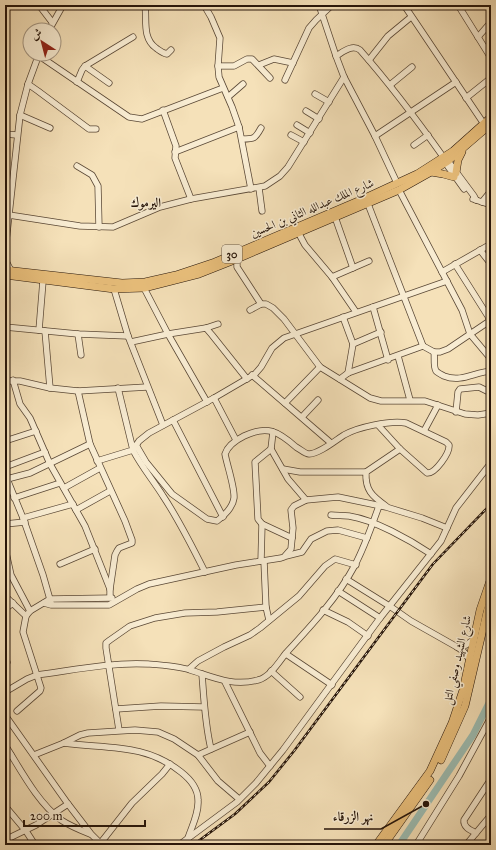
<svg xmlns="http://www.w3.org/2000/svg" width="496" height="850" font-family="'IM FELL Great Primer',Amiri,serif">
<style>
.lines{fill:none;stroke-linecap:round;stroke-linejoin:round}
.river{stroke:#9cbdb3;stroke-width:7}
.minor-casing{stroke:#5a4836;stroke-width:7}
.major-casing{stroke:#26150a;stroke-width:8}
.minor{stroke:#f8ecd2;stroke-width:5.5}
.major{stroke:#eac07c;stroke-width:7}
.rail-casing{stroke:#26150a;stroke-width:2.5}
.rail{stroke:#f8ecd2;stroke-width:1;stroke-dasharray:3;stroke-linecap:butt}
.labels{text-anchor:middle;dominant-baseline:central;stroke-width:3;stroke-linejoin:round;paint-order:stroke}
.shield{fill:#f8ecd2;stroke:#655646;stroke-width:1}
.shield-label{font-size:11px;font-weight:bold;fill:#26150a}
.street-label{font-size:12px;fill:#26150a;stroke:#f8ecd2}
.neighbourhood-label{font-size:13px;font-weight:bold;fill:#26150a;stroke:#f8ecd2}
.leader{fill:none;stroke:#26150a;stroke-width:1.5}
.callout-dot{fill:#26150a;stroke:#f8ecd2;stroke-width:1.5}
.callout-label{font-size:13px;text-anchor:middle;font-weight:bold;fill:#26150a;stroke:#f8ecd2;stroke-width:3;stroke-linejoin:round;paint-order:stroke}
</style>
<rect width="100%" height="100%" fill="#f5e1b9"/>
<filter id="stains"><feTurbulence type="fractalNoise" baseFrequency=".005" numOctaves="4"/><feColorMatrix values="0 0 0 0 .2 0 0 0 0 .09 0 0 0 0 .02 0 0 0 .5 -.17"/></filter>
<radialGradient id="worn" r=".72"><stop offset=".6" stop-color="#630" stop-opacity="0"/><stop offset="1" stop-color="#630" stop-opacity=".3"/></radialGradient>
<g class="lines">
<polyline class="river" points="399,845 473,735 491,699"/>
<g class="minor-casing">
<g id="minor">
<polyline points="39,5 52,22"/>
<polyline points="109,5 110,5"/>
<path d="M 145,5 C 147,20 142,38 156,48 C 159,50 162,53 167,54 L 171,50"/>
<polyline points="204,5 211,17 220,38 218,66 219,77 232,107 239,127 251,189"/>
<polyline points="319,5 336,56 344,77 375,136 397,183"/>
<polyline points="404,5 484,124"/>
<polyline points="458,5 491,58"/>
<polyline points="49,30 63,5"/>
<polyline points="478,37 491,22"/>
<polyline points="38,55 129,117 142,119 223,88"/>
<path d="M 336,56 C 343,52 352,44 360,50 C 390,84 417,120 444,158 L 448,161 L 474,196 L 476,200"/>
<polyline points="369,60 388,36 411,17"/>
<polyline points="259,65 274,59 293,63"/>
<polyline points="85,66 109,83"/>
<polyline points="218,66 234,66 247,59 252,59 270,78"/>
<polyline points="285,80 309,28 316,20 332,5"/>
<polyline points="77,82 82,70 85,66 133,37"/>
<polyline points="28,84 38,91 89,129 96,129"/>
<polyline points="390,85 412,67"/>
<polyline points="315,94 329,102"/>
<polyline points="228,97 243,84"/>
<polyline points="466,98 491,78"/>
<polyline points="163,110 176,146 175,158 191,199"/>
<polyline points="306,111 319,119"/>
<polyline points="20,115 50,128"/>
<polyline points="297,125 310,133"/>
<polyline points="5,134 17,135"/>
<polyline points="291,135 304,142"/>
<polyline points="375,136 456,82"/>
<path d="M 242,139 C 254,139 255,139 261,128"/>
<polyline points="414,145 428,135"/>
<polyline points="175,152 239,127"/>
<polyline points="444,161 464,189"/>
<polyline points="77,166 92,175 98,186 99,227"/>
<polyline points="259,188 262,211"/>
<polyline points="399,190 462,310 470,334 491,359"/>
<polyline points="473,199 491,205"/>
<polyline points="482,202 491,191"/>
<polyline points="368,204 423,346"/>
<polyline points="9,215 80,226 113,227 160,207 191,199 265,186 280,176 288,167 344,77"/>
<polyline points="335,217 353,268"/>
<polyline points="298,232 305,245 332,277 356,312"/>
<polyline points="480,250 491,264"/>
<polyline points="5,251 20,115 28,84 39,54"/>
<polyline points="237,257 237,267 261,304"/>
<polyline points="5,259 11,271"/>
<polyline points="455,264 491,321"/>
<polyline points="442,272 491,244"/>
<polyline points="332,277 369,261"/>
<polyline points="144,288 168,334 207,402"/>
<polyline points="114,289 128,336 163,425"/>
<polyline points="373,307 388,360"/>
<polyline points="250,310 261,304 266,304 273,308 284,319 320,367 370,398 381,401 425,401 465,414 478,415 491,413"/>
<polyline points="343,317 353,344 348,373"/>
<polyline points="5,327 78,334 128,336"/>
<polyline points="206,328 218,324"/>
<polyline points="39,330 43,281"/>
<polyline points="45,331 50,388"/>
<polyline points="78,334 81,355"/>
<polyline points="131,342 168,334 206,328 212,335 247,379"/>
<polyline points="353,344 381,332"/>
<path d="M 434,352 C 435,357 433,366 436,371 C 438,373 442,375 444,376 C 461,383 475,372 491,371"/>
<polyline points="398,356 410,400"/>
<polyline points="252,375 331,443"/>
<polyline points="340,379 348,373 423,346 434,352 440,352 448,349 491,320"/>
<polyline points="13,380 20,404 30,418 50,464 85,526 110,589 110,597"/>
<polyline points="5,381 20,381 50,388 78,391 147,387"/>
<polyline points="78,391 90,444 125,521 132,540 132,543 119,548 117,551 115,555 110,589"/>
<polyline points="214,398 236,440"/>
<polyline points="285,403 320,367"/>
<polyline points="456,412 458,392 460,389 479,387 491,393"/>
<polyline points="302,417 318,400"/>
<polyline points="173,420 223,517"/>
<polyline points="424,431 438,405"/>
<polyline points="273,432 271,449 288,479 306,500"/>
<polyline points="5,441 36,431"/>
<path d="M 136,445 L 146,462 L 172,494 L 207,519 L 217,521 C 224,516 233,507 234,498 C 235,488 227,465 225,454 C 228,445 236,440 244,436 C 267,425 278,431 296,447 C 300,449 305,454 309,454 C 319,454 336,440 344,435 C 358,427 391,420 406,423 L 446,442 L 449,445 C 450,453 435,474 427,473 L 400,449 L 378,425"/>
<polyline points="271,449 255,462 258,519 262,524 292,538"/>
<polyline points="97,461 133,450 118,388"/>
<polyline points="5,467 45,452"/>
<polyline points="283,469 300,472 366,472"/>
<polyline points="5,474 23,518 43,575 51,603"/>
<polyline points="7,479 30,473 90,444"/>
<polyline points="64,488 100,468"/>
<polyline points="14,498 60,483"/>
<path d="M 386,506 C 372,496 365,490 366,472 L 400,449"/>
<polyline points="76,510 110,491"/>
<path d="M 331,515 C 337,516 343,515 349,516 C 375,520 410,540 431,554"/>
<polyline points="23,518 73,504"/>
<polyline points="5,524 25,522"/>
<polyline points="5,548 11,575 30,611"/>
<polyline points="286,556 302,552 311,539 327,531 338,530 367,538"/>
<polyline points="261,561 262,524"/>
<polyline points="264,561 266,607 269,620"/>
<polyline points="60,564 95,549"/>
<path d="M 205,572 C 192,546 179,520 163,496 C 153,480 141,466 133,450 L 139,441 L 149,433 L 214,398 L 255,374 L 261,367 L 272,348 L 284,338 L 447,281"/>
<polyline points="346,579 391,607 411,621 457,647 463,651 470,660"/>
<polyline points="338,591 380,618"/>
<polyline points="5,596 26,616"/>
<polyline points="44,603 51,605 109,605 137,589 149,584 236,565 281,558 284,557 291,549 293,528 291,510 294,506 306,500 338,497 386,507 422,518 447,528"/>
<polyline points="5,609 13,603"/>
<polyline points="323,610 348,622 368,636"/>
<polyline points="457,647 466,645 473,640"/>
<polyline points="286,654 332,685"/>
<polyline points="5,663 7,662"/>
<polyline points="189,669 198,661 224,647 250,635 260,628 299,596 325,566 335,559 356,565"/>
<polyline points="271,671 300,697"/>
<path d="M 202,674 C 204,700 205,724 211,749"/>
<polyline points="225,682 260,753 270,766"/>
<path d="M 5,692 L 27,679 L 37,675 C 74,670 111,662 148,664 C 162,665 178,666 190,670 C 213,677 233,687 258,680 C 270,677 279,662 286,653 C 311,626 338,597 355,565 C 365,546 372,525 379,506"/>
<polyline points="116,709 161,706 204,707"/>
<polyline points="17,711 40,691 41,688 23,632 26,616 30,611 50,599 112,598"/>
<polyline points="5,715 68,804 91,834 102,845"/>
<polyline points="119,730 106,648 106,643 110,640 130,626 155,618 185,613 217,612 266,607"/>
<path d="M 64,743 C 106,749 145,743 181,772 C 190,779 198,788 198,800 C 199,813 192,826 188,838"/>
<path d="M 5,745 C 21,770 37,802 61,820 C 70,826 80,830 90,834"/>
<polyline points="34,755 64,743 80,735 88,733 135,730 158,732 174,739 198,755 218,781 239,799"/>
<polyline points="198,755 250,732"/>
<polyline points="5,758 11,755"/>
<polyline points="5,806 26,831 35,845"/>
<path d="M 476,833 C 470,830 463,827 464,820 L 491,779"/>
<polyline points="5,840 36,825 68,804"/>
<polyline points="99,845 132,803 162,774 170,764"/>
<polyline points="179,845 237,802 256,783 283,750 380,618 441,541 456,508 491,463"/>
<polyline points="416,845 459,776 491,717"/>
<polyline points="466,845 491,815"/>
</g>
</g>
<g class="major-casing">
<g id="major">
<polyline points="431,172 443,174 454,177"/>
<polyline points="456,173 458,160 462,152"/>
<polyline points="5,270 122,283 145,282 176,275 215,262 363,199 417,174 453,151 491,117"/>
<polyline points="5,275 114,289 144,288 199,274 237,259 399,190 431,172 448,161 491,124"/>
<polyline points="441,760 465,706 491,595"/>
<polyline points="376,845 430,771 452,723 463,690 480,610 491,578"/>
<polyline points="384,845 430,780"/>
</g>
</g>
<use href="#minor" class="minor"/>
<use href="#major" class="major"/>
<g class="rail-casing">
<polyline id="rail" points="193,845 235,814 269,782 294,751 433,564 491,504"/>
</g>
<use href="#rail" class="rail"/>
</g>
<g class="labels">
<rect class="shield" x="222" y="245" width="20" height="18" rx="3"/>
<g class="shield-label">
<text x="232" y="254">30</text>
</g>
<g class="street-label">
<text transform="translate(312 208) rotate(-23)">شارع الملك عبدالله الثاني بن الحسين</text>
<text transform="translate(457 660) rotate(-77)">شارع الشهيد وصفي التل</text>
</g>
<g class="neighbourhood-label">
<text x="146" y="203">اليرموك</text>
</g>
</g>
<path class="leader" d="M426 804L381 829H324"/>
<circle class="callout-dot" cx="426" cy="804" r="4"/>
<g class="callout-label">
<text x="353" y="821">نهر الزرقاء</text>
</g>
<rect width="496" height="850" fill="none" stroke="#f5e1b9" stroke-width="20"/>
<rect x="6" y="6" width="484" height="838" fill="none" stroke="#26150a" stroke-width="2"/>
<rect x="10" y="10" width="476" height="830" fill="none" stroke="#26150a"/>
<g transform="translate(42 42) rotate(324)"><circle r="19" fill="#f8ecd2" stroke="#a49682"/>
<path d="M0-3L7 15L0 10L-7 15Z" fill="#8f2418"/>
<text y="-6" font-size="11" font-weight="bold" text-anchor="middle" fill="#26150a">ش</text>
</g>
<path d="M24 820v6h121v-6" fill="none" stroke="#26150a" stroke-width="2"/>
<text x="30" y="820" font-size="12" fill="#26150a" stroke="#f8ecd2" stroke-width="3" paint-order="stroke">200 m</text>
<rect width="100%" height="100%" filter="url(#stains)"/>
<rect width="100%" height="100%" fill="url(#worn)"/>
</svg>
